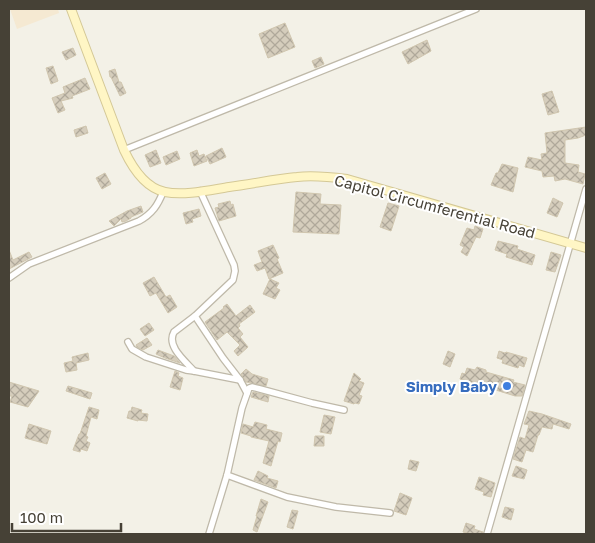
<svg xmlns="http://www.w3.org/2000/svg" width="595" height="543" font-family="'Golos Text',sans-serif">
<style>
.commercial{fill:#f5e9d2}
.building{fill:url(#building-cross-hatch);stroke:#d0c6af}
.lines{fill:none;stroke-linecap:round;stroke-linejoin:round}
.street-casing{stroke:#bfb9a9;stroke-width:8}
.secondary-casing{stroke:#d4c896;stroke-width:10}
.street{stroke:#fff;stroke-width:5.5}
.secondary{stroke:#fff6c5;stroke-width:8}
.shop-dot{fill:#3f7fe0;stroke:#fff;stroke-width:2}
.labels{text-anchor:middle;dominant-baseline:central;stroke-width:4;stroke-linejoin:round;paint-order:stroke}
.street-label{font-size:15px;fill:#464136;stroke:#fff}
.shop-label{font-size:15px;font-weight:bold;fill:#366cbe;stroke:#fff;text-anchor:end}
</style>
<defs>
<pattern id="building-cross-hatch" width="8" height="8" patternUnits="userSpaceOnUse" patternTransform="scale(1.25)"><rect width="8" height="8" fill="#d5cdbc"/><path d="M0 0l8 8M0 8l8-8" fill="none" stroke="#afa89a"/></pattern>
</defs>
<rect width="100%" height="100%" fill="#f3f1e7"/>
<polygon class="commercial" points="10,9 58,9 59,13 17,29"/>
<g class="building">
<polygon points="285,23 295,47 268,58 259,34"/>
<polygon points="427,40 431,51 408,64 402,52"/>
<polygon points="73,48 76,55 66,60 62,52"/>
<polygon points="321,57 324,64 315,68 312,61"/>
<polygon points="53,66 58,81 51,84 46,68"/>
<polygon points="115,69 119,82 121,82 126,93 120,96 111,77 110,77 109,71"/>
<polygon points="85,78 90,89 72,96 73,98 61,101 65,110 58,113 52,98 65,93 63,87"/>
<polygon points="552,91 559,112 548,115 542,94"/>
<polygon points="86,126 88,133 76,137 74,130"/>
<polygon points="586,127 586,135 578,138 565,140 565,163 579,165 578,172 585,174 583,184 565,179 555,181 554,176 543,177 542,171 525,167 528,157 542,160 541,154 547,153 545,133"/>
<polygon points="222,148 226,157 210,164 206,156"/>
<polygon points="156,150 161,163 150,167 145,155"/>
<polygon points="197,150 199,156 204,154 207,161 194,166 190,153"/>
<polygon points="177,151 180,159 166,165 163,157"/>
<polygon points="502,164 518,168 513,192 491,185 496,173 498,173"/>
<polygon points="105,173 111,184 102,189 96,178"/>
<polygon points="296,192 321,194 320,204 341,205 339,234 293,232"/>
<polygon points="553,198 563,203 557,217 547,213"/>
<polygon points="230,201 231,205 233,204 236,216 219,221 215,208 219,207 218,204"/>
<polygon points="388,203 399,206 391,231 380,227"/>
<polygon points="141,206 143,212 131,217 131,218 126,221 122,222 121,219 114,226 109,221 127,211"/>
<polygon points="199,209 201,216 192,219 193,222 186,224 183,213"/>
<polygon points="475,226 483,229 480,238 476,237 467,256 461,252 464,247 460,245 467,228 474,230"/>
<polygon points="498,241 518,246 517,249 535,255 532,265 506,257 507,254 495,250"/>
<polygon points="273,245 279,258 277,259 283,273 269,279 265,268 257,271 254,265 262,262 258,251"/>
<polygon points="9,250 13,260 29,252 32,257 9,269"/>
<polygon points="551,252 561,255 555,272 546,270"/>
<polygon points="154,277 166,297 170,295 177,307 168,313 156,293 150,296 143,283"/>
<polygon points="270,279 279,283 276,288 280,290 275,299 263,294"/>
<polygon points="227,304 236,316 250,305 255,312 239,324 240,326 238,328 243,334 240,337 248,347 238,356 234,351 240,345 227,332 217,340 205,322 224,308 223,307"/>
<polygon points="149,323 154,330 145,336 140,329"/>
<polygon points="147,338 152,345 143,350 137,347 136,345"/>
<polygon points="158,350 174,356 180,363 165,358 156,354"/>
<polygon points="448,351 455,354 450,367 443,364"/>
<polygon points="499,351 505,353 506,352 527,358 524,367 519,365 518,368 502,363 503,360 497,358"/>
<polygon points="88,353 89,360 76,363 77,370 66,372 64,363 73,361 72,357"/>
<polygon points="477,367 486,370 486,372 514,380 513,382 525,385 522,396 515,396 460,379 462,373 465,374 467,368 475,370"/>
<polygon points="246,369 252,374 268,379 266,386 246,382 241,374"/>
<polygon points="175,371 179,373 178,376 183,378 180,390 170,387"/>
<polygon points="354,373 361,379 359,381 364,383 359,395 362,396 359,404 355,403 354,404 344,401"/>
<polygon points="9,382 39,391 28,407 10,402 12,396 9,396"/>
<polygon points="68,386 92,393 90,399 66,391"/>
<polygon points="253,392 269,396 268,402 251,397"/>
<polygon points="89,407 99,410 97,419 91,417 86,436 88,437 86,441 90,443 87,451 81,449 80,452 73,450 79,434 80,434"/>
<polygon points="132,407 142,410 141,413 148,414 147,421 138,420 138,421 127,418 129,411 131,411"/>
<polygon points="529,411 542,414 571,424 569,429 553,424 552,429 542,427 539,435 538,435 533,452 526,450 522,462 513,459 520,437 525,439 529,425 524,424"/>
<polygon points="324,415 335,417 331,434 320,432"/>
<polygon points="255,422 267,425 266,429 282,433 280,442 278,441 271,466 263,463 269,441 251,437 251,436 241,433 243,424 253,427"/>
<polygon points="29,424 51,431 47,444 25,438"/>
<polygon points="315,436 324,436 324,446 314,446"/>
<polygon points="410,460 419,462 416,471 408,469"/>
<polygon points="516,466 527,470 524,479 512,476"/>
<polygon points="258,471 268,476 267,478 278,481 276,488 254,480"/>
<polygon points="479,477 495,483 491,497 483,495 484,492 475,489"/>
<polygon points="400,493 412,498 406,515 394,511"/>
<polygon points="261,499 268,502 257,532 253,530 257,516 256,516"/>
<polygon points="505,507 514,509 511,520 502,517"/>
<polygon points="292,510 298,511 293,529 287,527"/>
<polygon points="466,523 475,526 474,529 483,532 482,534 471,534 463,532"/>
</g>
<g class="lines">
<g class="street-casing">
<g id="street">
<polyline points="124,150 476,9"/>
<path d="M 9,278 L 29,264 L 139,221 C 152,214 158,205 163,192"/>
<polyline points="195,316 223,358 240,380 247,393"/>
<polyline points="128,342 132,349 146,357 186,370 194,371 240,380"/>
<path d="M 194,371 C 185,361 166,346 174,332 L 195,316 L 233,280 L 235,271 L 234,265 L 200,191"/>
<polyline points="227,475 287,497 336,507 390,513"/>
<polyline points="209,534 227,475 242,408 249,388 252,387 260,389 312,403 344,410"/>
<polyline points="487,534 586,189"/>
</g>
</g>
<g class="secondary-casing">
<path id="secondary" d="M 71,9 L 124,150 C 132,167 145,188 165,192 C 184,196 210,190 229,187 C 252,184 275,179 297,177 C 314,175 331,177 347,179 L 586,248"/>
</g>
<use href="#street" class="street"/>
<use href="#secondary" class="secondary"/>
</g>
<circle class="shop-dot" cx="507" cy="386" r="5"/>
<g class="labels">
<g class="street-label">
<text transform="translate(435 206) rotate(15)">Capitol Circumferential Road</text>
</g>
<g class="shop-label">
<text x="497" y="386">Simply Baby</text>
</g>
</g>
<rect width="595" height="543" fill="none" stroke="#464136" stroke-width="20"/>
<path d="M12 523v8h109v-8" fill="none" stroke="#464136" stroke-width="2.5"/>
<text x="20" y="523" font-size="15" fill="#464136" stroke="#ffffff" stroke-width="4" paint-order="stroke">100 m</text>
</svg>
